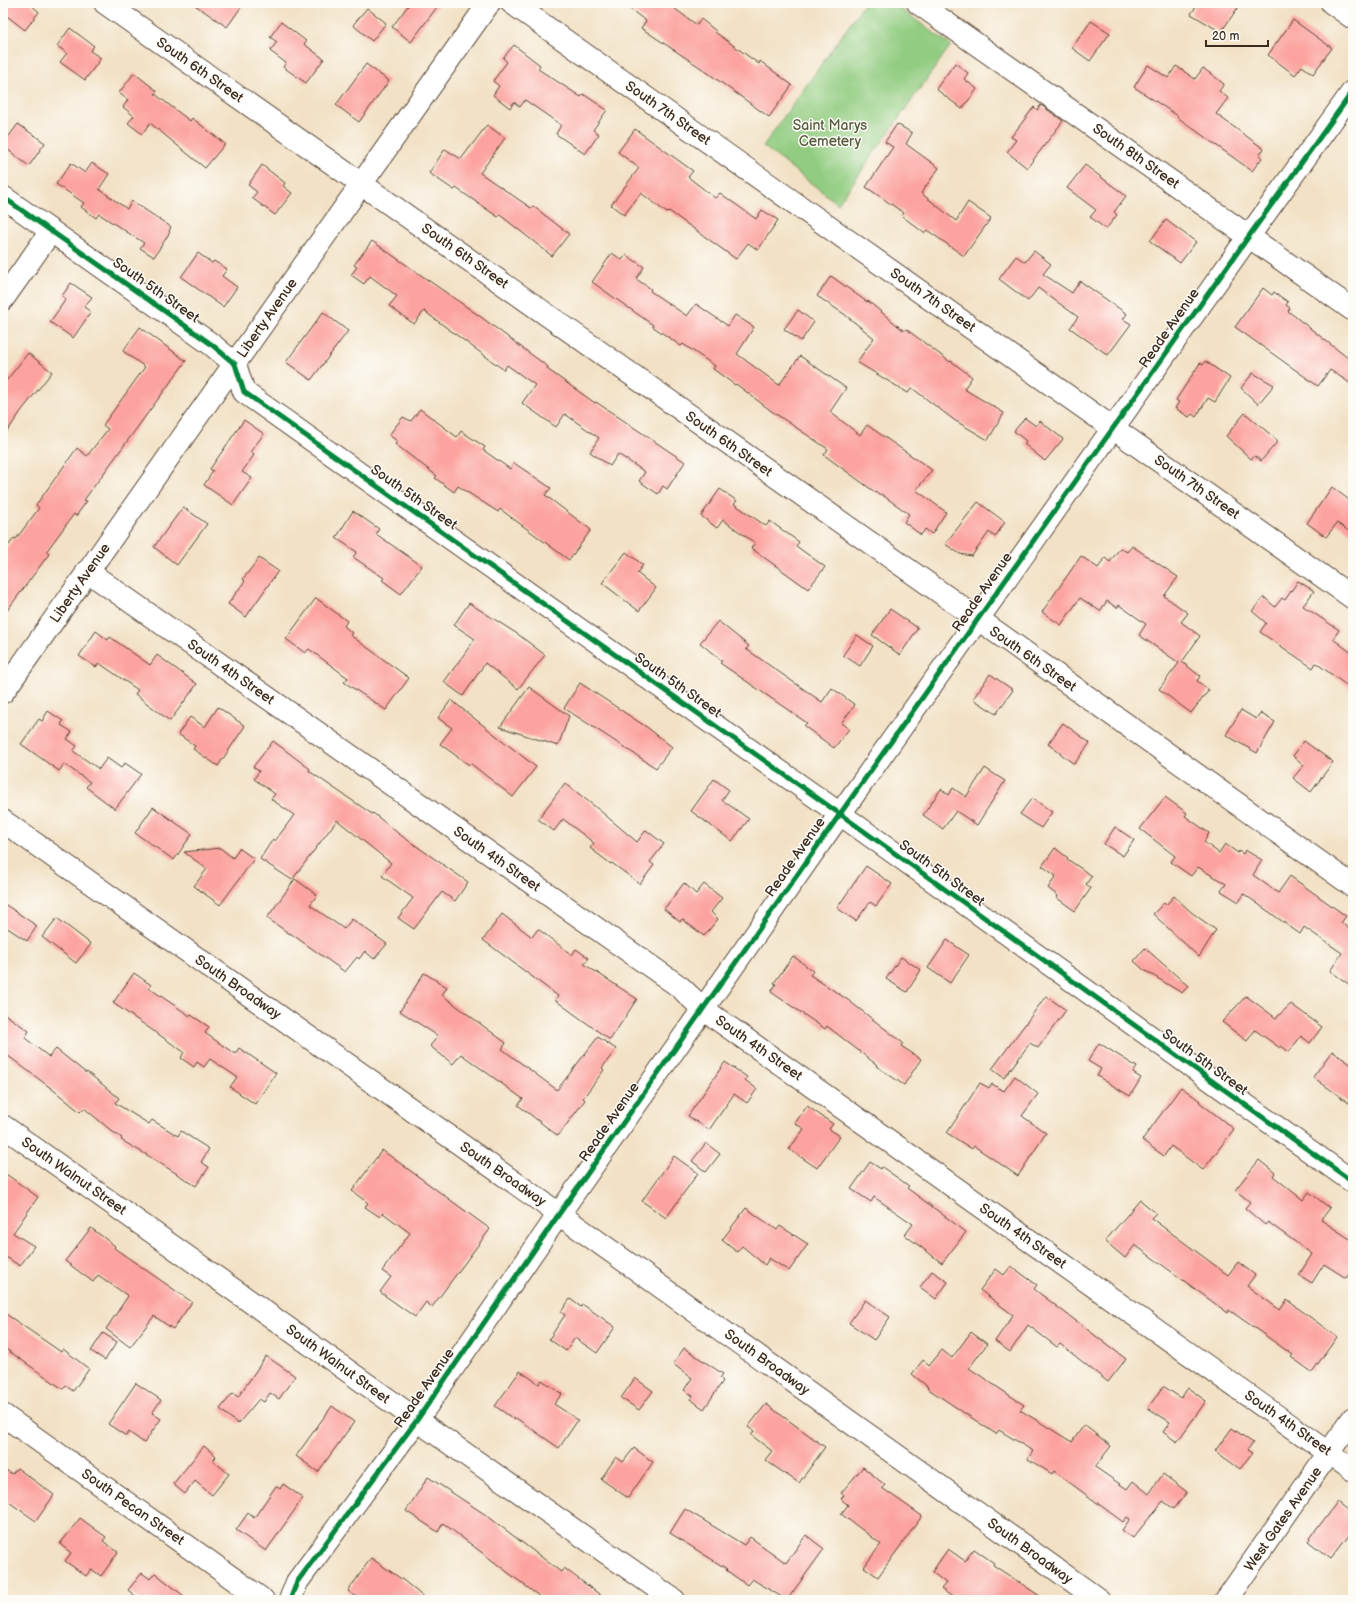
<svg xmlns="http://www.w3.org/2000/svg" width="1356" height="1603" font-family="'Balsamiq Sans',sans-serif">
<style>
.green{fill:#91cc80;stroke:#667b4f}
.building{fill:#fca39f}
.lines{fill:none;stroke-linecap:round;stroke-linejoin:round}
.minor-casing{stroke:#564537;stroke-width:24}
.minor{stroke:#fff;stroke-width:22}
.cycleway-casing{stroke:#fdfcf7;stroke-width:8}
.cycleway{stroke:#00873e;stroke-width:5}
.labels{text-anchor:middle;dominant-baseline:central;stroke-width:3;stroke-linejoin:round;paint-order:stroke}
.street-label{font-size:14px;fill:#3b2a1e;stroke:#fdfcf7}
.park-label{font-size:14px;fill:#555b3b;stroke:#fdfcf7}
</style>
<rect width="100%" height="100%" fill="#fdfcf7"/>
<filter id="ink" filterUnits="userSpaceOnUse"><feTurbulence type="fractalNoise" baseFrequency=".025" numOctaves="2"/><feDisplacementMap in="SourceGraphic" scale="8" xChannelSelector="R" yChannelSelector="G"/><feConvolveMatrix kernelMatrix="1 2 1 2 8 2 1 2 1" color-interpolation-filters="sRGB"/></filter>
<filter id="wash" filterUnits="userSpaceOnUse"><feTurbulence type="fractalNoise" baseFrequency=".012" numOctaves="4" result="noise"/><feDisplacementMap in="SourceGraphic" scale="16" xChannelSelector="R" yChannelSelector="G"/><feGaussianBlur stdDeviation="0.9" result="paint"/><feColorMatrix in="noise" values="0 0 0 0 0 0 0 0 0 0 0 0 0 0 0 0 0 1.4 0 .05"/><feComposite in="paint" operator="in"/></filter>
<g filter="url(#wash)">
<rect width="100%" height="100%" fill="#f2e1c5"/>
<polygon class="green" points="865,3 892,3 951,45 838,204 763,146"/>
<g id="blocks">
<g class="building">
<polygon points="3,3 29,3 39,12 25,30 3,13"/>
<polygon points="192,3 244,3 227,27"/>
<polygon points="410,3 440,3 411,42 392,27"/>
<polygon points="622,3 667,3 697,25 701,19 716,31 715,32 759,64 760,61 792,85 769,117 701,68 641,28 646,21"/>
<polygon points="1198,3 1241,3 1221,32 1191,14"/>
<polygon points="367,8 386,23 372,41 353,25"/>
<polygon points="1293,20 1332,48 1313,74 1302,66 1295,75 1268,55"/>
<polygon points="1091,21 1110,33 1090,61 1072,48"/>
<polygon points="281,22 306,41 304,44 324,59 306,83 283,67 286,63 270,51 277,42 270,37"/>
<polygon points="70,28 94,46 90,51 101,58 85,80 60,62 67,53 57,46"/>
<polygon points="514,45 540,65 538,69 581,97 583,94 607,110 593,130 599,134 585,154 556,134 561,125 525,100 520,107 514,102 510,108 493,95 499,86 493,81 507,62 503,58"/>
<polygon points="955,63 968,73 964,79 977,89 962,109 936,89"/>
<polygon points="366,64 389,81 359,122 336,105"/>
<polygon points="1148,65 1168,78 1176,66 1195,79 1203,68 1224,84 1219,91 1228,98 1216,114 1264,149 1259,155 1262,158 1252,171 1177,117 1178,116 1134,87"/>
<polygon points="134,73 157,91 155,94 190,121 192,118 225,144 205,168 150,123 142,134 128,123 134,116 123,107 128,100 119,93"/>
<polygon points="1041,105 1063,121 1027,168 1007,152 1016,140 1011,137 1034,107 1037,110"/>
<polygon points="18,124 45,143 29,166 3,146 3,144"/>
<polygon points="897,124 912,133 906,144 939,168 921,193 956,221 968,202 991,218 964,256 927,230 924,233 902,216 904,213 866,187 893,147 885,142"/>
<polygon points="487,125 505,138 480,173 531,208 533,206 569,234 552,256 500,215 498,217 456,188 454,190 429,173 445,149 461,159"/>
<polygon points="635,129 693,171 688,177 715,198 720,193 756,219 762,210 778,220 758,250 748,243 736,259 669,211 667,213 641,193 624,215 611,205 639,168 618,152"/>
<polygon points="71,163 85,173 92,163 109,174 99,189 127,209 132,201 171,227 169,231 170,232 154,257 140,248 144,243 99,214 96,218 81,207 84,203 56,184"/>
<polygon points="262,165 285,183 283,186 292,193 275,215 252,198 257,192 248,185"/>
<polygon points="1085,165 1126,196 1114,212 1117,215 1106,229 1090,217 1096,210 1067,188"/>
<polygon points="1166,220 1196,242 1180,263 1150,241"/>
<polygon points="372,241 481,317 548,367 547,369 595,403 596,402 685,462 667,489 663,486 658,494 639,481 645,472 618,454 610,466 590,452 599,438 565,414 556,427 522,403 535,385 507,365 504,370 424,311 414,324 389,306 397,296 370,276 364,284 351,275 357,267 354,265"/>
<polygon points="1034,251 1051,264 1043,274 1072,293 1080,281 1127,314 1123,319 1131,324 1108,355 1070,328 1078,317 1038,288 1028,301 999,279 1016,256 1025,262"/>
<polygon points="198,253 212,263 214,261 227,269 222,276 237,287 223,307 181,277"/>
<polygon points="612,253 622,260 626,255 644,267 636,279 651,289 650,291 687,316 696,304 728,326 735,315 754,327 737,354 779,385 800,356 846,388 830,412 860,435 867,425 932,470 916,490 946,512 932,534 925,529 921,535 904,522 909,514 881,494 879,495 824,455 828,449 770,410 736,384 735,385 713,369 715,366 683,344 681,346 652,326 653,325 592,282"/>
<polygon points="831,276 867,302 868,301 904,331 906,329 950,362 951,361 972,377 964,389 1004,413 988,440 954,420 912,388 908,393 857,362 874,338 844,314 817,296"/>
<polygon points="71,283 92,297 84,307 91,312 73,338 50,322 66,299 62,296"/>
<polygon points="1263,288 1272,295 1274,292 1288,302 1286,305 1290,308 1288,311 1353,362 1353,385 1330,370 1318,386 1235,327"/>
<polygon points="798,310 814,322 801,341 784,329"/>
<polygon points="323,312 348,331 311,380 286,362"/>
<polygon points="140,327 186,361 84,500 87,501 76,516 74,514 46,552 49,554 3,616 3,553 14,538 16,539 39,508 36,505 77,448 87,456 108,429 103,425 145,367 123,351"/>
<polygon points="28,353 52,372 22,410 3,437 3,385"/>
<polygon points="1205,361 1230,378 1215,402 1208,398 1196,417 1192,414 1189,417 1175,408 1179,402 1176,400 1200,363 1203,365"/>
<polygon points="1253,373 1274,385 1258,404 1241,388"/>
<polygon points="420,409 457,437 461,431 485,447 483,450 510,469 514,463 551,488 545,495 591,530 569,560 500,509 498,512 458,486 454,492 435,478 437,476 395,444 397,441 389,435 403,417 411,421"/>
<polygon points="1245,413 1278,441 1261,461 1255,456 1251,459 1226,436"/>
<polygon points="1025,418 1036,426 1040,421 1063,439 1045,461 1024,444 1026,441 1014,431"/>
<polygon points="244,420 264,434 250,452 254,455 242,472 252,478 233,505 204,485 213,471 210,469"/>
<polygon points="1332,487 1353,503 1353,534 1337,523 1326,537 1307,523"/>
<polygon points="720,489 737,501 734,504 766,526 770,521 799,542 796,546 825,567 808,589 751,548 755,543 723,520 717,528 701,516"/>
<polygon points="978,502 1005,522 995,537 989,532 972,556 960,554 945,544"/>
<polygon points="183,507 207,524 177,565 154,547"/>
<polygon points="353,511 379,529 376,534 422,566 401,594 382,580 384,578 353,557 357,552 336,538"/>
<polygon points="1132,546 1178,577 1164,596 1188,613 1181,622 1200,636 1182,662 1200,676 1197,681 1209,690 1191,713 1159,689 1179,663 1139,635 1146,624 1119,605 1117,608 1107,601 1100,611 1080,598 1061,625 1042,612 1081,556 1098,568 1105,558 1110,562 1120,548 1127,552"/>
<polygon points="626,552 643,565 637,573 656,588 639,611 602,583"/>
<polygon points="259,558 278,571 246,617 228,604 245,581 243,579"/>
<polygon points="1298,581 1314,591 1303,606 1339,630 1333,639 1353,654 1353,690 1316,663 1313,668 1260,632 1266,623 1252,611 1264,597 1275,607 1282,598 1285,600"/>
<polygon points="316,598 347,621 344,626 352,633 350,635 409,678 386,710 344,682 348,678 309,649 305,653 286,639"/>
<polygon points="469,603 519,635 545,655 518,689 485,663 463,696 444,682 475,639 454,625"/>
<polygon points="890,609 918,628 900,655 872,635"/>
<polygon points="718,621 749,646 746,649 822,702 832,688 855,705 841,723 849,729 834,748 804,726 807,723 720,663 722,661 700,643"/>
<polygon points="96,631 108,640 110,637 150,665 157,655 197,684 170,721 135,694 138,690 99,663 96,667 79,656"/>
<polygon points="857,635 873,646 860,666 843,655"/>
<polygon points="990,674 1013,690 996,714 973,699"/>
<polygon points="580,683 648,728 672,747 656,768 564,708"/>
<polygon points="529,687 569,716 558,746 500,727"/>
<polygon points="451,700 536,767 513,797 470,763 469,765 440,744 452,728 438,718"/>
<polygon points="218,707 245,726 218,766 193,749 195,746 178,734 190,717 205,727"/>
<polygon points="1241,710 1256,719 1260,713 1275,722 1257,753 1226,735"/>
<polygon points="48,711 63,721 61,725 72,732 67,739 77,746 73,751 99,769 107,758 121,768 125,763 141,774 115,809 86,787 90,782 64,764 59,771 21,744 39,719 42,721"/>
<polygon points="1063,723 1090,743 1074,764 1048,744"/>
<polygon points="273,741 310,769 309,771 372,814 373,813 399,834 468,882 455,901 442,892 414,929 398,918 413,898 382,876 391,863 337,820 292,880 260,859 273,839 275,841 294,815 271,799 275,794 254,779 259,771 253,767"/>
<polygon points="1304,741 1333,762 1311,792 1293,778 1304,765 1293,756"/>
<polygon points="985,768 1005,781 977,825 956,811 943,829 923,815 941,789 949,795 953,788 966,797"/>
<polygon points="714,779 729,790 722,800 749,819 732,841 691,811"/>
<polygon points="565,783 598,809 637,842 646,830 664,844 650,862 654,865 640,884 612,863 611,864 590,848 594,843 563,819 554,831 538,819"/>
<polygon points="1165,797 1187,813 1185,816 1209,833 1204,842 1219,853 1225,844 1238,853 1239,851 1243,854 1245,850 1262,860 1253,875 1278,893 1290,876 1346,916 1341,923 1353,931 1353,987 1330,971 1342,953 1304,927 1300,934 1244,894 1239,902 1221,891 1226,884 1198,867 1191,876 1171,862 1175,856 1140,829"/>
<polygon points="1032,798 1052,812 1041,828 1020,814"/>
<polygon points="153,807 192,834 174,860 135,833"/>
<polygon points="1115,827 1134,840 1123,856 1104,844"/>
<polygon points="220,848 233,858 239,848 254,859 220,905 194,886 207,869 184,852"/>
<polygon points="1055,848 1068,858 1067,859 1092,876 1086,884 1091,888 1075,911 1057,898 1058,896 1048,888 1056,876 1042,866"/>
<polygon points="866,866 892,884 876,906 870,902 856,921 837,908"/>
<polygon points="295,879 317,895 310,905 344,929 352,919 387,944 374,959 365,951 359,959 357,957 345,972 290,933 290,934 267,918"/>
<polygon points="684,883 696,894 704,884 722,898 711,912 718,919 704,936 682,919 680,922 664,909"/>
<polygon points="1174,896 1191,912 1216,930 1199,957 1153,914 1164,903 1166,905"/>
<polygon points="3,903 37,926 27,941 3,925"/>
<polygon points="502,914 532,937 538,929 572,955 576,949 589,958 584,964 637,999 610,1040 555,1000 558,996 483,940"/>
<polygon points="57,918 91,944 76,963 42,937"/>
<polygon points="947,940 969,955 950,983 928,968"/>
<polygon points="1145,948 1188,986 1182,993 1144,970 1134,961"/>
<polygon points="793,956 813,971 810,975 848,1000 903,1043 901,1046 921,1059 904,1085 876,1066 877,1065 827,1026 825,1029 771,992 776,984 774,983"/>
<polygon points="901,957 921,970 907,992 886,979"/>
<polygon points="134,973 151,985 149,988 190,1016 191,1015 209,1027 205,1033 235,1054 239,1048 276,1073 255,1104 230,1087 237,1077 210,1059 204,1067 197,1062 194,1067 181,1058 184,1052 113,1003"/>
<polygon points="424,973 447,987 442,995 506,1043 502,1049 557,1090 598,1037 616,1049 602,1068 604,1070 583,1098 585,1100 558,1136 518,1105 523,1099 461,1054 453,1064 430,1046 438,1036 400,1011"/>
<polygon points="1046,996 1066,1010 1038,1048 1030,1043 1004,1078 992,1069"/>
<polygon points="1246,996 1276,1018 1291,1004 1322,1027 1310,1043 1301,1036 1289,1052 1281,1046 1280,1048 1255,1030 1247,1041 1222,1022"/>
<polygon points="3,1013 29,1031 25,1038 49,1057 56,1049 86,1073 87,1072 119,1098 115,1103 149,1124 152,1120 178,1136 181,1131 209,1149 201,1162 209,1167 196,1186 147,1155 121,1140 122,1138 113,1132 84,1108 80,1112 56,1092 3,1052"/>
<polygon points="1099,1043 1137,1067 1133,1073 1141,1078 1130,1096 1097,1076 1101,1069 1088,1061"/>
<polygon points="1332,1051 1353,1066 1353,1106 1313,1077"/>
<polygon points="725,1062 747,1077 745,1080 757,1089 747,1103 734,1094 709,1130 688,1116"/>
<polygon points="1015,1076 1038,1094 1022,1116 1046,1133 1018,1176 974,1146 972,1149 947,1133 980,1083 989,1088 992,1084 1004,1091"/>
<polygon points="1181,1087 1200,1101 1199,1102 1234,1129 1203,1170 1171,1146 1164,1156 1142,1140"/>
<polygon points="807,1106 833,1124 829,1129 840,1136 817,1168 789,1149 804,1129 795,1123"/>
<polygon points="706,1143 720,1154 706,1172 692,1161"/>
<polygon points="382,1150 490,1229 432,1307 426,1302 415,1317 380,1292 391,1277 382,1271 410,1233 383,1213 380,1217 365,1207 368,1203 352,1191"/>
<polygon points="674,1156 698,1173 666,1218 642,1201"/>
<polygon points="1259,1160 1275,1173 1273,1176 1303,1200 1309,1192 1330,1208 1321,1220 1353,1241 1353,1268 1346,1278 1324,1264 1312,1283 1299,1275 1312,1254 1268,1222 1265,1225 1245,1208 1250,1202 1235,1190"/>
<polygon points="870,1162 881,1169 882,1167 909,1186 907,1188 966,1232 942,1263 905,1235 913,1224 874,1197 871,1202 851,1189"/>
<polygon points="3,1172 38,1197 13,1233 34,1246 20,1266 3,1255"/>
<polygon points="1140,1200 1156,1213 1151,1218 1228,1275 1238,1262 1255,1275 1247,1286 1280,1310 1287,1300 1337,1337 1312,1372 1291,1357 1293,1355 1229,1310 1228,1313 1135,1245 1125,1258 1105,1241"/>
<polygon points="746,1208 777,1230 780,1226 808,1244 789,1271 769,1258 765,1265 742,1246 737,1252 722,1240"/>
<polygon points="91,1228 115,1246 114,1248 192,1302 173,1329 154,1316 130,1347 106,1329 128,1296 98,1275 93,1282 65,1261"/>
<polygon points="1011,1266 1037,1285 1034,1289 1126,1359 1108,1382 1060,1344 1057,1347 1028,1325 1010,1352 995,1341 1013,1315 980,1290 996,1269 1004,1275"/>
<polygon points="932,1271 948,1282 936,1299 920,1287"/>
<polygon points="570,1299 581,1307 582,1304 615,1327 597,1353 575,1338 566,1351 549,1339 565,1315 561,1312"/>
<polygon points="865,1300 890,1317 874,1340 849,1323"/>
<polygon points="3,1312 61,1352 63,1349 89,1369 73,1391 66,1386 63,1389 3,1347"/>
<polygon points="971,1332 987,1344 969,1368 1024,1405 1020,1410 1072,1442 1084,1425 1111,1446 1095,1467 1127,1489 1133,1481 1149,1494 1163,1474 1187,1492 1174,1509 1163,1501 1133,1538 1122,1530 1130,1519 1127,1517 1123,1522 1054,1471 1052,1474 1028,1459 1033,1451 999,1430 996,1434 927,1388 928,1387 912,1374 923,1360 929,1366 942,1350 952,1358"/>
<polygon points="103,1333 117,1342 105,1360 91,1351"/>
<polygon points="684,1348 723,1374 720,1378 723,1381 704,1409 690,1399 693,1396 684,1390 692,1378 673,1364"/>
<polygon points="266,1356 295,1376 279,1399 270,1393 264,1402 259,1399 238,1424 220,1409 233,1393 238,1397"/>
<polygon points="520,1371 539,1384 542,1380 562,1394 554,1404 578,1420 559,1448 516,1418 515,1420 495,1406"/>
<polygon points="635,1378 653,1391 639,1410 621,1398"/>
<polygon points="136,1383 161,1400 152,1413 161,1419 144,1443 129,1432 126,1436 108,1424"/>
<polygon points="1163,1386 1181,1398 1188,1388 1206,1401 1177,1442 1163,1432 1170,1422 1148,1408"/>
<polygon points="766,1404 825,1447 799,1483 765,1460 772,1451 751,1435 754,1431 748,1427"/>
<polygon points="332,1406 354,1422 318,1472 296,1456"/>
<polygon points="1232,1428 1253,1443 1247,1450 1252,1453 1240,1469 1215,1451"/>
<polygon points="204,1446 216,1456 212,1460 229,1474 212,1495 195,1481 185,1494 173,1484"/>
<polygon points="634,1448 653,1462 628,1498 601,1479 616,1457 623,1462"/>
<polygon points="863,1467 885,1485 882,1488 922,1516 878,1577 864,1567 881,1544 841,1514 848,1505 841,1499 844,1495 841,1493"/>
<polygon points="3,1468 12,1474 17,1468 54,1495 36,1521 3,1498"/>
<polygon points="428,1477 486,1515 561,1572 564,1568 607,1600 544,1600 443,1523 438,1532 406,1511"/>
<polygon points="283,1484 303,1498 266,1551 236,1530 248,1513 254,1518 276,1486 280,1489"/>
<polygon points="1337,1502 1353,1515 1353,1530 1331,1559 1308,1541"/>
<polygon points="685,1509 744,1545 750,1537 786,1563 806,1535 824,1549 787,1600 752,1579 747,1585 726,1570 727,1569 670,1533"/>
<polygon points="80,1518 106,1537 103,1541 118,1552 101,1576 91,1569 86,1576 65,1561 71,1553 60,1544"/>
<polygon points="948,1549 965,1561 974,1549 994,1563 993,1565 1046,1600 957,1600 941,1589 946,1583 932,1572"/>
<polygon points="371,1558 403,1580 427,1600 361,1600 348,1591"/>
<polygon points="142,1573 150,1579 155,1573 189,1600 140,1600 128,1590"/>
</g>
</g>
</g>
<g filter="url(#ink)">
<use href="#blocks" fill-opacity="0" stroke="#564537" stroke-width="1"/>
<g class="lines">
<g class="minor-casing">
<g id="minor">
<polyline points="105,3 978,619 1353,886"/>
<polyline points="512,3 1353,598"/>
<polyline points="918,3 1353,310"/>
<polyline points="1332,3 1353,18"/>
<polyline points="3,197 211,344 235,364 244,392 840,814 1353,1182"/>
<polyline points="3,299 51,231"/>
<polyline points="87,571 680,987 703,1009 1353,1470"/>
<polyline points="3,692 489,3"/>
<polyline points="3,821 559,1214 1099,1600"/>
<polyline points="3,1126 431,1430 674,1600"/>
<polyline points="3,1415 263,1600"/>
<polyline points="290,1600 297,1582 417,1420 559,1214 840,814 1249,236 1353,91"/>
<polyline points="1226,1600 1353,1418"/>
</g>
</g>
<use href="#minor" class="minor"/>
<g class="cycleway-casing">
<g id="cycleway">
<polyline points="3,197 211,344 235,364 244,392 840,814 1353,1182"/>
<polyline points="290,1600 297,1582 417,1420 559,1214 840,814 1249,236 1353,91"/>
</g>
</g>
<use href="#cycleway" class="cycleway"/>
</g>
</g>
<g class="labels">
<g class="street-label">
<text transform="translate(200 70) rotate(35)">South 6th Street</text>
<text transform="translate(668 113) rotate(35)">South 7th Street</text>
<text transform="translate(1136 156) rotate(35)">South 8th Street</text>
<text transform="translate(465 256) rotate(35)">South 6th Street</text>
<text transform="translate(156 290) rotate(35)">South 5th Street</text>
<text transform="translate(933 300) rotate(35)">South 7th Street</text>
<text transform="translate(267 318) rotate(-55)">Liberty Avenue</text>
<text transform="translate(1169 328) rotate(-55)">Reade Avenue</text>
<text transform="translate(729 444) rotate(35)">South 6th Street</text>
<text transform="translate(1197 487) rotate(35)">South 7th Street</text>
<text transform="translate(414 497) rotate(35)">South 5th Street</text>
<text transform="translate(80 583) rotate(-55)">Liberty Avenue</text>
<text transform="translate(982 592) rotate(-55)">Reade Avenue</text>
<text transform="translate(1033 659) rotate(35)">South 6th Street</text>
<text transform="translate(231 672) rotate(35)">South 4th Street</text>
<text transform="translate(678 685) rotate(35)">South 5th Street</text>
<text transform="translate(795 857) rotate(-55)">Reade Avenue</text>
<text transform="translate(497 859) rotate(35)">South 4th Street</text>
<text transform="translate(942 873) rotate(36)">South 5th Street</text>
<text transform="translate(238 987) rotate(35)">South Broadway</text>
<text transform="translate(759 1048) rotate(35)">South 4th Street</text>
<text transform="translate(1205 1062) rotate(36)">South 5th Street</text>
<text transform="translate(609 1122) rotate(-55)">Reade Avenue</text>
<text transform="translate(503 1174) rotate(35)">South Broadway</text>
<text transform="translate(74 1176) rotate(35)">South Walnut Street</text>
<text transform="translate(1023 1236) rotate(35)">South 4th Street</text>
<text transform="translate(767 1362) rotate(36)">South Broadway</text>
<text transform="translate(338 1364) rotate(36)">South Walnut Street</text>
<text transform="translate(424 1388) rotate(-55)">Reade Avenue</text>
<text transform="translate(1288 1423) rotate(35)">South 4th Street</text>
<text transform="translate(133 1507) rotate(35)">South Pecan Street</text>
<text transform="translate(1283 1519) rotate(-55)">West Gates Avenue</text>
<text transform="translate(1030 1551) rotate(36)">South Broadway</text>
</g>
<g class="park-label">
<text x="830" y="125">Saint Marys<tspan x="830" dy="16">Cemetery</tspan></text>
</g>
</g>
<rect width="1356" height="1603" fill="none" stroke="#fdfcf7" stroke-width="16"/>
<path d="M1206 40v6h62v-6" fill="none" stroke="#3b2a1e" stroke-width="2"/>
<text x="1212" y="40" font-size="12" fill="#3b2a1e" stroke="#fdfcf7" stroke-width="3" paint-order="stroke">20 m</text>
</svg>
